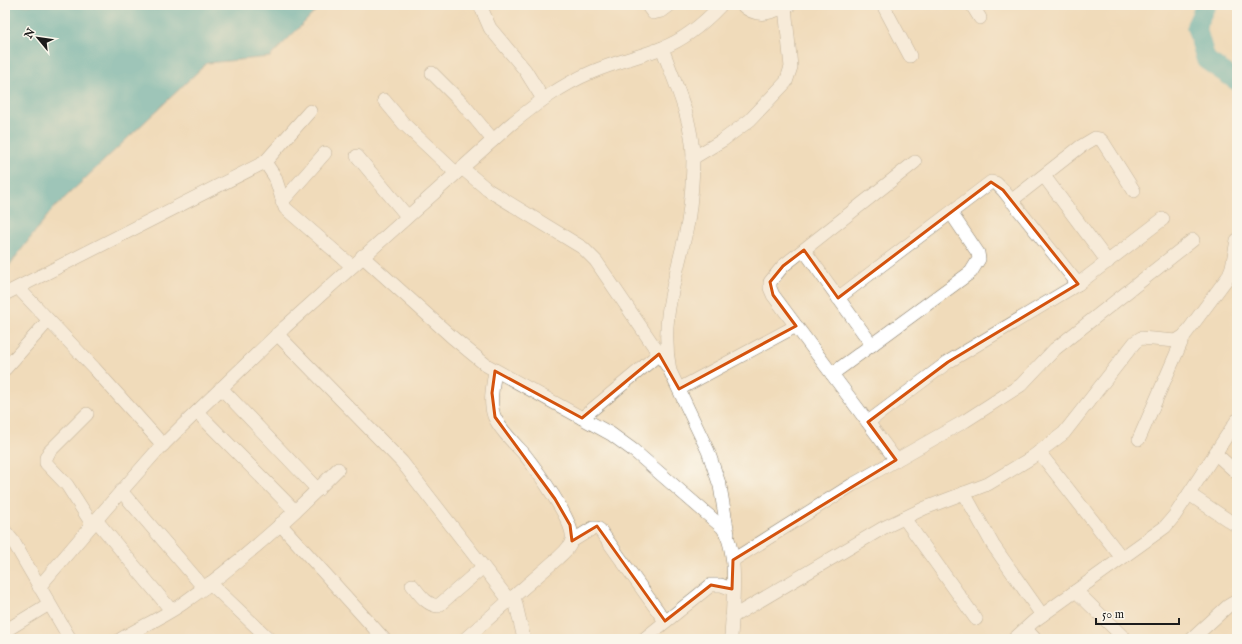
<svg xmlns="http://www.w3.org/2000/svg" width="1242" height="644" font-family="'IM FELL English',serif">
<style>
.water{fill:#3bacb5;stroke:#2c6468}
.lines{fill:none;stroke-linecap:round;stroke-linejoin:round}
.river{stroke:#3bacb5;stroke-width:20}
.minor-casing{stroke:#867c6b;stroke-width:14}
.minor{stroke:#fff;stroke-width:13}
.marked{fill:none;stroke:#d4530e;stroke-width:3;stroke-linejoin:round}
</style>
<rect width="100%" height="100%" fill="#fbf7ec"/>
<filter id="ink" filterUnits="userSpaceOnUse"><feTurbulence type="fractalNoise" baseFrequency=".025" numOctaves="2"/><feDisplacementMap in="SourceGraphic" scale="8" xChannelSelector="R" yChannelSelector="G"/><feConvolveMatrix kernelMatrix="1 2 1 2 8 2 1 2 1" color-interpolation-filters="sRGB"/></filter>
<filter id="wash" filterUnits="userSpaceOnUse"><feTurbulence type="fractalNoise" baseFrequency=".012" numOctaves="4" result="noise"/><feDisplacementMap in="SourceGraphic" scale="16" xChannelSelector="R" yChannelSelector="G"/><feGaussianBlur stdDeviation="0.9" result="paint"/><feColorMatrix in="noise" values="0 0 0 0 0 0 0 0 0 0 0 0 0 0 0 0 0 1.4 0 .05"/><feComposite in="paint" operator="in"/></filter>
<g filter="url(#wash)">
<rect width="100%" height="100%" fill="#f0dbba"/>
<polygon class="water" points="5,5 322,5 270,57 207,63 52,210 5,271"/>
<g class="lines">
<polyline class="river" points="1206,5 1196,26 1206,60 1237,81"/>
</g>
</g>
<g filter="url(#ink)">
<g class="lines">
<g class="minor-casing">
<g id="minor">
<polyline points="480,5 490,28 525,70 543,99"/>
<polyline points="647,5 653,13 662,11 670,5"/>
<path d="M 742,5 C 759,20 771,12 790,5"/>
<polyline points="883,5 910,56"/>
<polyline points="972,5 980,18"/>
<path d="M 662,48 C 675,83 693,121 693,158 C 693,180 691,201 688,222 C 678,275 659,315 670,371 L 708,451 L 720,486 L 728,534"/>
<polyline points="432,73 463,104 493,140"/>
<polyline points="384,100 404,124 456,173"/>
<polyline points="357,156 407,216"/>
<polyline points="693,158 723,140 750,120 786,82 791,67 785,7"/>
<polyline points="265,162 275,177 285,208 352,266"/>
<polyline points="462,168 488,190 583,248 596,261 668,367"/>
<polyline points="1044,176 1108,262"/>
<polyline points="1011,201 1080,147 1095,138 1100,139 1103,142 1134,191"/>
<polyline points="282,202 325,153"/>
<polyline points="804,250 872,345"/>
<path d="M 362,256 L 452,337 L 486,365 L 611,434 L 633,450 L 722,527 C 740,552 732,608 731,639"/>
<polyline points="22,292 94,368 163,445"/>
<polyline points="5,294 265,162 310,111"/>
<polyline points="838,298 991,182 996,183 1003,190 1078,284"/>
<polyline points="277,334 402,462 509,600"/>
<polyline points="5,369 48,321"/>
<polyline points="832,374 971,272 979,259 978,253 951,213"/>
<polyline points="221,388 318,490"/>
<polyline points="679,389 796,326"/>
<polyline points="197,412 295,511"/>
<polyline points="87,414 49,452 46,458 46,463 67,485 92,524"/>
<polyline points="582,418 659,354"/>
<polyline points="868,422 948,362 1078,284 1163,219"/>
<polyline points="1139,439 1184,336"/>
<polyline points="1039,452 1122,558"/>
<polyline points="1215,453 1237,473"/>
<polyline points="896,460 773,295 770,288 770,282 783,266 915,162"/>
<polyline points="121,491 204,588"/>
<polyline points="964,493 993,545 1042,615"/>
<polyline points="1189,494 1237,526"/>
<polyline points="904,518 976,619"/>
<polyline points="96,520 171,610"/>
<polyline points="280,524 384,639"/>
<polyline points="5,531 13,541 70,639"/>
<polyline points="572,541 593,528 597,528 600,530 665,621"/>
<polyline points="733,560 852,485 965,421 1021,385 1055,349 1193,240"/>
<polyline points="210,583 269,639"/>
<path d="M 412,585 C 419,593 426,605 438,606 L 483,567"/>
<path d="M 39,587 L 103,512 L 154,454 L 182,426 L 285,327 L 510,125 C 536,104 561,85 592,72 C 615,62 639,57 662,48 C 684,40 704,23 721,5"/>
<polyline points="1076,591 1125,639"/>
<polyline points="514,596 524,639"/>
<polyline points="732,617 883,528 925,508 988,484 1031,458 1064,433 1135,342 1141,338 1176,341 1184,336 1228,277 1232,267 1237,240"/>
<polyline points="1026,629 1035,639"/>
<polyline points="5,631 49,604"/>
<path d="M 121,639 C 141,627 163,617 182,604 C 236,566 292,516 338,469"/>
<path d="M 465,639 L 558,558 C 563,553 571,547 572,539 C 575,523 536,469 525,455 C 515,444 500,430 494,416 C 489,402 493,385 495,371"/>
<polyline points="644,639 711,585 721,585 732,589"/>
<polyline points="1014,639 1034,621 1165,527 1175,515 1237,420"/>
<polyline points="1192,639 1228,606 1233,603 1237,603"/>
</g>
</g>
<use href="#minor" class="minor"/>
</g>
</g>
<path d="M0 0H1242V644H0ZM 991,182 L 1003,190 L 1078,284 L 948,362 L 868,422 L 896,460 L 733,560 L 732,589 L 711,585 L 665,621 L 597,526 L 572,541 L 570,525 L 555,499 L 495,417 L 492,393 L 495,371 L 582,418 L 659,354 L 679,389 L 796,326 L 773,295 L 770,282 L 783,266 L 804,250 L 838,298 Z" fill="#f0dbba" fill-opacity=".55" fill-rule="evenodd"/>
<path class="marked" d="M 991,182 L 1003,190 L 1078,284 L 948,362 L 868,422 L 896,460 L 733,560 L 732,589 L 711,585 L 665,621 L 597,526 L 572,541 L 570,525 L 555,499 L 495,417 L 492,393 L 495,371 L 582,418 L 659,354 L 679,389 L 796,326 L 773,295 L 770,282 L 783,266 L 804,250 L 838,298 Z"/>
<rect width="1242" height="644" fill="none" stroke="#fbf7ec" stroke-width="20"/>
<g transform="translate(38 38) rotate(299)" stroke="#fbf7ec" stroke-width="3" paint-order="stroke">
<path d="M0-3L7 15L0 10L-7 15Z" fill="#1c1c1c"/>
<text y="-6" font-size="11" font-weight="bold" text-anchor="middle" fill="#1c1c1c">N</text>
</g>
<path d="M1096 618v6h83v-6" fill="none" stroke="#1c1c1c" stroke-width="2"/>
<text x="1102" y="618" font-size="12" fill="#1c1c1c" stroke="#fbf7ec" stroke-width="3" paint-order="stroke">50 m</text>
</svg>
